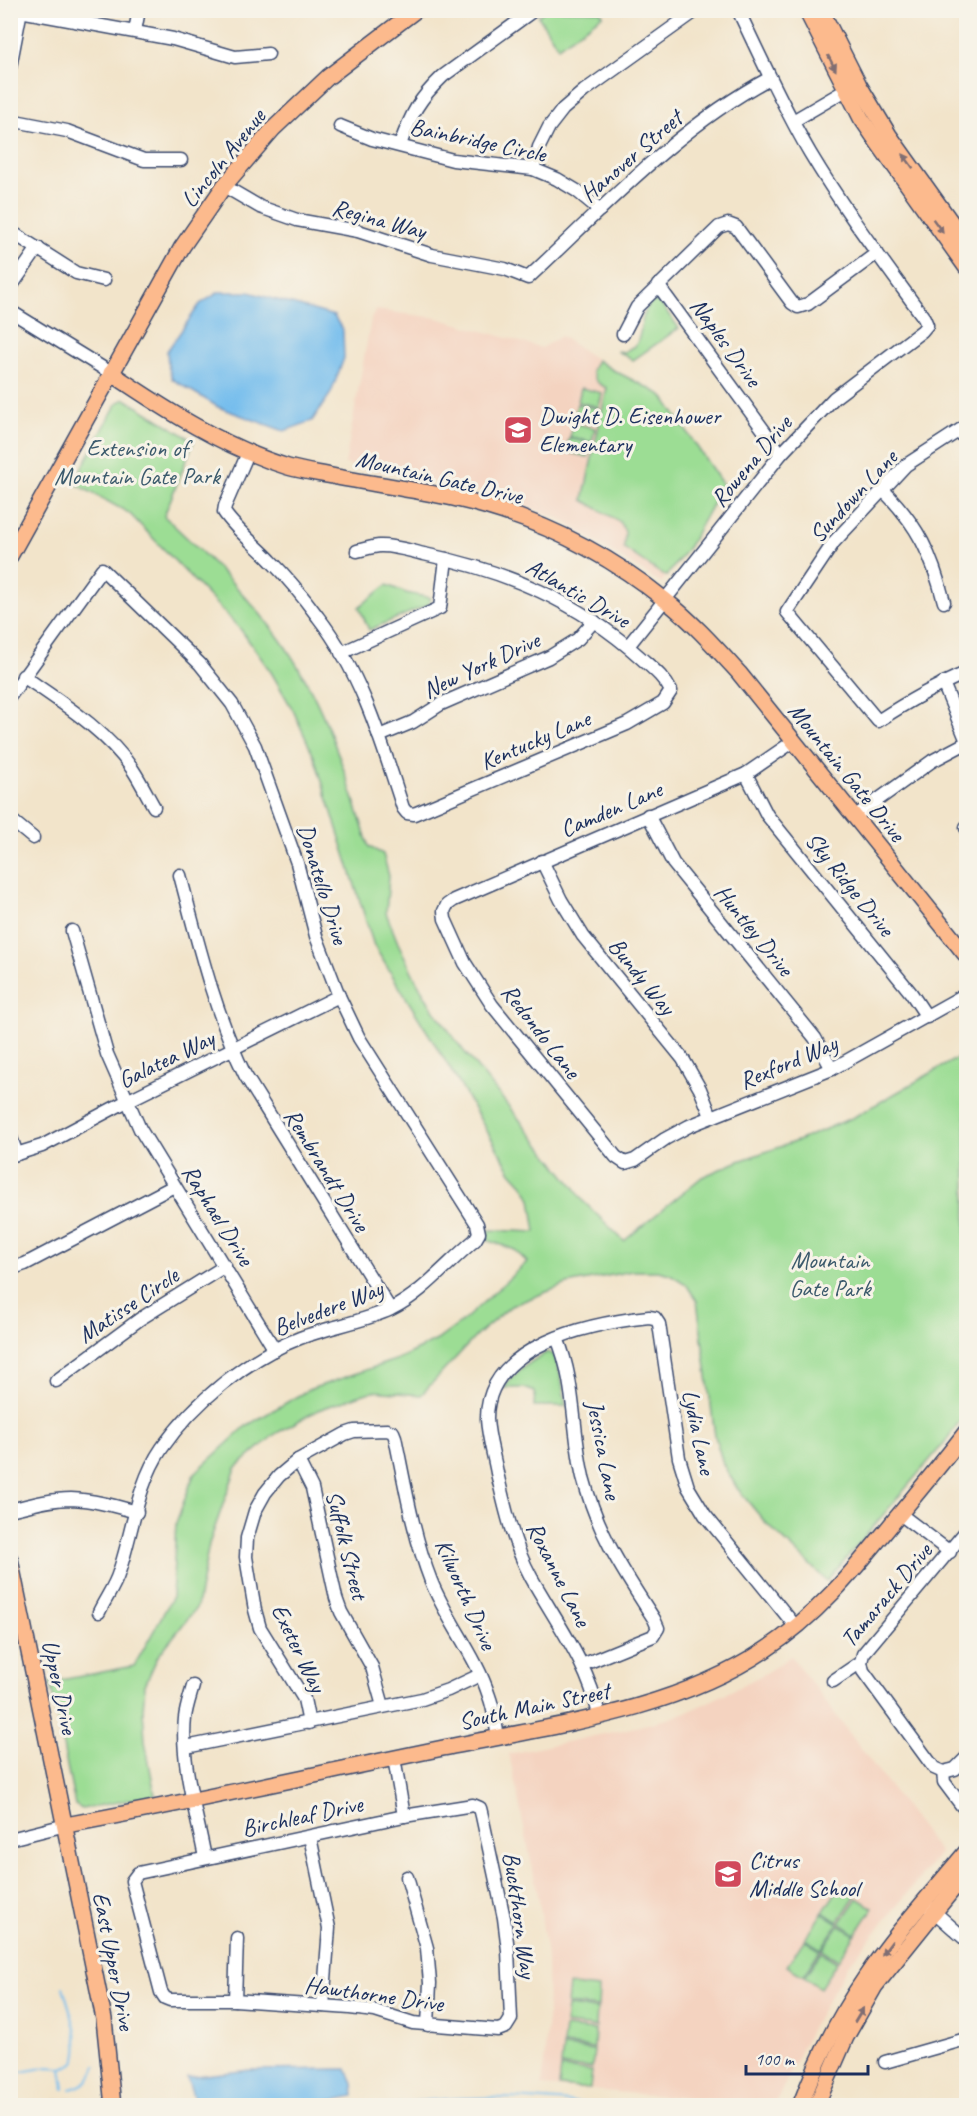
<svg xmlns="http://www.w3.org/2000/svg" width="977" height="2116" font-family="Caveat,sans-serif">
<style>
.built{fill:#f4d3c0}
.green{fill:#9cdd94;stroke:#5c8679;stroke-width:1.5}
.water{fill:#74bded;stroke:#4876a6;stroke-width:1.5}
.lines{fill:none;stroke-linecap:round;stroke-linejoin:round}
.stream{stroke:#74bded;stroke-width:2}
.minor-casing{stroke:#3b4a6e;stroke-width:15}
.major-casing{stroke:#3b4a6e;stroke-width:18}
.minor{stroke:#fff;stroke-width:12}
.major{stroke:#fcba8d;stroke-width:15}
.oneway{fill:#806e73}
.labels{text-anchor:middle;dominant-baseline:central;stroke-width:6;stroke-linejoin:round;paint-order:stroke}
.street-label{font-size:24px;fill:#1b2f5e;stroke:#f7f3e8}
.poi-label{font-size:24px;fill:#1b2f5e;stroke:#f7f3e8;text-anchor:start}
.park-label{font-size:24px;fill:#3b5a6c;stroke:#f7f3e8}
</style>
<rect width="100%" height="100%" fill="#f7f3e8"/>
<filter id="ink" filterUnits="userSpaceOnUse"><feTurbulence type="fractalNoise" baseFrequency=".0167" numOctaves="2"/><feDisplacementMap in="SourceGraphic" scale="12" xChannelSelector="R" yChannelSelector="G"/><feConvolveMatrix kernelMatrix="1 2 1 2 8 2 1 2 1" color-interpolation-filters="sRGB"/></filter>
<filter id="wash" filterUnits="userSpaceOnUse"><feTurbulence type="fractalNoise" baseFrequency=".008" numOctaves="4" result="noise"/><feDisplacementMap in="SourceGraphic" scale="24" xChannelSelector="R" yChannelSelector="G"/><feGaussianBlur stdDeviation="1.35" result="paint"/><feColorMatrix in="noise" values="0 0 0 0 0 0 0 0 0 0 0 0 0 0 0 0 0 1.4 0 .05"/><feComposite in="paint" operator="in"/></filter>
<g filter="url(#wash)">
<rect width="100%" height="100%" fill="#f2e4ca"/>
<g class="built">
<polygon points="376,310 437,318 542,348 561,336 611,369 662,395 723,485 689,546 661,583 560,519 524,505 486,493 345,464 371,319"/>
<polygon points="791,1656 940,1853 847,1967 809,2032 775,2105 542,2086 548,2017 547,1957 539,1900 509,1754 623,1730 668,1719 694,1709 735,1689 764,1674"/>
</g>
<g class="green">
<polygon points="546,10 600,11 603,15 558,47 538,16"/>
<path d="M 653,301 L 660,303 L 679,328 L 633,360 L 617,351 L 624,352 L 636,345 C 644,330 639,313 653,301 Z"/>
<path d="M 597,360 L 611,369 L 662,395 L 723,485 L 689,546 L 667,576 L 663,575 L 624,548 L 625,532 L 620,522 L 583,500 L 607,388 C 598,384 593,380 592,370 Z"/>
<polygon points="581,388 602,393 599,407 578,402"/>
<path d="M 125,399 L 194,441 L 164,516 C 205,555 246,593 280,639 C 325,701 346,775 369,847 L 383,854 L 389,876 L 386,913 L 398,943 L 417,982 L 431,1006 L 463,1050 L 575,1188 L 583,1201 L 624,1241 L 702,1177 L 739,1161 L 800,1140 L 854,1117 L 966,1053 L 966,1412 L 945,1442 L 827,1581 L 764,1521 L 737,1488 L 723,1464 L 715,1436 L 697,1301 L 686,1284 L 670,1274 L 658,1271 L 632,1271 L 567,1284 L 511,1306 L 477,1335 L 421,1395 L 373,1391 L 318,1410 L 275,1434 L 236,1468 L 209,1544 L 197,1607 L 158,1656 L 145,1685 L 143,1710 L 145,1741 L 155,1795 L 82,1809 L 75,1805 L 50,1682 L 134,1666 L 172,1598 L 176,1523 L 194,1474 L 246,1426 L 308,1390 L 398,1359 L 437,1340 L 463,1321 L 527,1262 L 515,1250 L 487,1240 L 489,1230 L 536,1232 L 531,1199 L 524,1186 L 511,1172 L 456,1078 L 374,946 L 315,759 L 293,710 L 271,672 L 241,630 L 129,513 L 74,483 L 117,403 Z"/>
<polygon points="577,404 599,409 596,423 574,418"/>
<polygon points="573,423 595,428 592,442 570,437"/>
<polygon points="569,438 591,443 588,457 566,452"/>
<polygon points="387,585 406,593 431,598 428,605 369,630 359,607"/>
<path d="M 548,1352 L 554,1355 L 561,1377 L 566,1406 L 534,1406 L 535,1392 L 524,1388 L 504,1388 C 517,1371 529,1362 548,1352 Z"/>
<polygon points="840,1886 855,1896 838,1922 823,1912"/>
<polygon points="857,1898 873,1908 856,1934 840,1923"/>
<polygon points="822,1913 838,1923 821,1949 805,1939"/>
<polygon points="839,1925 855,1935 838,1960 822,1950"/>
<polygon points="804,1940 820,1950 803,1976 787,1966"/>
<polygon points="821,1952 837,1962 820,1988 804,1977"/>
<polygon points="569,1985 599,1988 598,2007 567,2004"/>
<polygon points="567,2006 597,2009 596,2027 565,2024"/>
<polygon points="565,2027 595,2030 594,2048 563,2045"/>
<polygon points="563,2047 594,2050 592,2068 561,2066"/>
<polygon points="561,2068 592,2071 590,2089 559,2086"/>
</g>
<g class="water">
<polygon points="219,292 249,292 334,316 343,331 344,358 331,393 312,421 284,431 218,407 172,379 168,365 167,351 200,304"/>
<polygon points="347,2069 353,2083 354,2096 309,2105 196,2105 187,2077 251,2070"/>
<polygon points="83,2099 86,2105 18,2105 26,2104"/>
</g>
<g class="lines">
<g class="stream">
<path d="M 63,1987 C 68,2005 82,2041 76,2058 C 74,2065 68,2066 61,2068 L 64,2089"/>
<polyline points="10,2074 48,2067 61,2068"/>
<path d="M 71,2089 C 84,2085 92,2080 96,2065"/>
<polyline points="180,2101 181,2106"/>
<path d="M 385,2106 C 459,2093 531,2097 605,2106"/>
</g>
</g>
</g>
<g filter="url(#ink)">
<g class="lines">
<g class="minor-casing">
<g id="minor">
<polyline points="20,11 173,39 235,57 268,54"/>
<polyline points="135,31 139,10"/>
<polyline points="10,67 21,10"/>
<polyline points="10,120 67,131 144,160 181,160"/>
<polyline points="793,121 846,90"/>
<polyline points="340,126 372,139 453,160 533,169 557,179 577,191 600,210"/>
<path d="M 400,145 C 411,114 419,99 443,76 L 534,10"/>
<polyline points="533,169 539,147 549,127 563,109 584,91 697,10"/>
<path d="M 224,186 L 260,207 L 297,220 L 358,231 L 432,255 L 505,269 L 528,278 C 603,208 679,126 770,78"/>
<polyline points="10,231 76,273 104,280"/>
<polyline points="658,285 781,454"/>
<polyline points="10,288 38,248"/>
<polyline points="10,311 111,373"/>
<polyline points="623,334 637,307 719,227 728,224 736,227 792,303 798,307 808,304 877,253"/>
<path d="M 966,426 L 906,465 L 834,542 L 787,612 L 878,721 C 907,702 935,686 966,673"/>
<path d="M 248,453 L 225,506 L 224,512 C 236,530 256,545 271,561 C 288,578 304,598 318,617 C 361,672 382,743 403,808 L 407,813 L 414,814 L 627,724 L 663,703 L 671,691 C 664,677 652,668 641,658 C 578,601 506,571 424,554 C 411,551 393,545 379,546 C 372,547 364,549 357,551"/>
<path d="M 883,490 C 918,525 932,555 944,602"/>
<path d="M 628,646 L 781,454 L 834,398 L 922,331 L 927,325 L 924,318 C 885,264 844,210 810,153 C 783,107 761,58 738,10"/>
<polyline points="341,653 440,608 446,559"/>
<path d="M 23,676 C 62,703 106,730 133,770 C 141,782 147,795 154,807"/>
<polyline points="943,683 966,739"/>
<path d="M 10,696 L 102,569 L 200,664 L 232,704 L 255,746 L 297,863 L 316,936 L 339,996 L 359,1038 L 477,1224 L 479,1233 L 475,1240 C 447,1263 423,1293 391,1309 C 363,1322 328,1327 300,1338 C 248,1358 194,1402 162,1448 C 137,1484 133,1531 119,1572 C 115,1586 105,1599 99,1612"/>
<polyline points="379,736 413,722 441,704 549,657 578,639 594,621"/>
<polyline points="794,741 746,774 454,900 447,905 444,911 445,919 465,963 492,1005 616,1157 625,1163 635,1160 665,1139 689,1126 832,1069 966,994"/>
<polyline points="746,774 767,815 911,993 927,1017"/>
<polyline points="648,815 673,863 815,1038 832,1069"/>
<polyline points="854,817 932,761 966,743"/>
<polyline points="10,819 33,838"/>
<polyline points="966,827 966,828"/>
<polyline points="542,861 561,900 583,936 683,1059 700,1089 711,1116"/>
<path d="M 180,875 C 198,943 214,1011 245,1075 L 390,1309"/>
<polyline points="72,931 107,1054 140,1129 275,1350"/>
<polyline points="10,1135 17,1154"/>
<polyline points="10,1156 42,1146 127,1101 339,996"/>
<polyline points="10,1269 25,1264 174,1186"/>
<path d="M 557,1338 C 576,1383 572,1431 583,1477 C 598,1534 623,1571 654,1619 L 658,1628 L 653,1636 L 582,1665"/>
<polyline points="56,1381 140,1319 225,1266"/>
<polyline points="298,1460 312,1488 336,1598 341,1612 372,1667 383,1706"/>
<path d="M 10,1510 C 30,1505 51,1499 71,1499 C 94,1500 115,1506 137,1512"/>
<polyline points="900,1514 950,1552"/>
<polyline points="861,1662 863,1671 934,1768 943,1772 944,1782 962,1806"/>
<polyline points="833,1681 861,1662 863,1654 966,1531"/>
<path d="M 193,1686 C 190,1697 186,1708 185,1718 C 180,1762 197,1814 205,1858"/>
<path d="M 599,1715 C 588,1663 556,1622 531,1577 C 513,1544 505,1508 497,1473 C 494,1456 488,1437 487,1419 C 486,1344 592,1323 649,1317 L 655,1318 L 659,1324 L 679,1458 L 688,1487 L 705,1515 L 796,1627"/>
<path d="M 309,1723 L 304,1699 L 260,1628 L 255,1610 L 246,1557 L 247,1538 L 255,1511 L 265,1493 L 279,1476 L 298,1460 L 345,1434 L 354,1431 L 387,1430 L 393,1432 L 395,1437 C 405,1485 413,1535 431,1581 C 447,1621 476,1655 489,1696 C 494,1709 495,1723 498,1736"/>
<polyline points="186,1747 422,1699 448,1690 480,1675"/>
<polyline points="394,1758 404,1816"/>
<polyline points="943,1772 955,1769 966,1758"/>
<polygon points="473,1805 480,1808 482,1816 504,1918 508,1950 511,2019 506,2027 498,2030 413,2023 375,2011 350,2008 235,2000 170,2000 165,1998 161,1992 132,1881 138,1873 404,1816"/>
<polyline points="310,1837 329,1928 323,2006"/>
<polyline points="10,1839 66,1825"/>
<polyline points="407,1877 427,1948 430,1983 428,2025"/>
<polyline points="929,1907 966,1940"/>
<polyline points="235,2000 237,1938"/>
<polyline points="885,2062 966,2039"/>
</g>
</g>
<g class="major-casing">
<g id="major">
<polyline points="806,10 861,118 878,143 966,267"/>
<polyline points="821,10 859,85 889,135 966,243"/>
<path d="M 111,373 C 166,410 223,447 288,467 C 302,471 317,473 332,476 C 372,484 413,489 453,498 C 530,515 603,550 665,600 C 692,621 716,648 739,673 L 966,955"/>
<polyline points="10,556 182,247 224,186 273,129 328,77 416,10"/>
<polyline points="10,1559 104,2019 113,2106"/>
<path d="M 66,1825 C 192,1802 317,1774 443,1748 C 550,1726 672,1712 765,1650 C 819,1615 858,1565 898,1516 C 921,1488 944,1461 966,1432"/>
<path d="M 800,2106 C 817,2061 838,2017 865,1978 C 895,1933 932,1893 966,1852"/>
<polyline points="816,2106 846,2037 875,1986 966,1873"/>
</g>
</g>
<use href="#minor" class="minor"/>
<use href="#major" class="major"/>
</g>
<defs><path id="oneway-solid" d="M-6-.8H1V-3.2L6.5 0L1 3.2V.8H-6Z" transform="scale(1.5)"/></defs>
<g class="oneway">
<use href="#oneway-solid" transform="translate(832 63) rotate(63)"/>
<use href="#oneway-solid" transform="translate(908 161) rotate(-126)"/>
<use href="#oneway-solid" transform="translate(938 226) rotate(54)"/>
<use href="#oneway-solid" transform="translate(887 1948) rotate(127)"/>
<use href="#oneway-solid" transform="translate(859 2015) rotate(-59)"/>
</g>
</g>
<defs>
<g id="school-square" transform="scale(1.5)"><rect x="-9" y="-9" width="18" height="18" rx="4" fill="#d1495b" stroke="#f7f3e8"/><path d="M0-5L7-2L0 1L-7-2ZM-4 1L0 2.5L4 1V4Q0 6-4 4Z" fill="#fff"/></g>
</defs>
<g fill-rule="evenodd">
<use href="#school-square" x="518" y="430"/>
<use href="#school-square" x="728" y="1874"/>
</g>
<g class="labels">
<g class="street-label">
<text transform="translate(478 140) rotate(12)">Bainbridge Circle</text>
<text transform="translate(631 156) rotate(-41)">Hanover Street</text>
<text transform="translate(223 158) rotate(-51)">Lincoln Avenue</text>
<text transform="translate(379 219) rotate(15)">Regina Way</text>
<text transform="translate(726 342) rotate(54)">Naples Drive</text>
<text transform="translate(751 461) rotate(-50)">Rowena Drive</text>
<text transform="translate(439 477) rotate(13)">Mountain Gate Drive</text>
<text transform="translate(853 496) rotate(-47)">Sundown Lane</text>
<text transform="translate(578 593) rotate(30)">Atlantic Drive</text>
<text transform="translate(481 665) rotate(-25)">New York Drive</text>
<text transform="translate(535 740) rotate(-23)">Kentucky Lane</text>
<text transform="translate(847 772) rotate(51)">Mountain Gate Drive</text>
<text transform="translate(611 809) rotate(-23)">Camden Lane</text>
<text transform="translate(323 884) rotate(73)">Donatello Drive</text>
<text transform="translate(850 884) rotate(51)">Sky Ridge Drive</text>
<text transform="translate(754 930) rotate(51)">Huntley Drive</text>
<text transform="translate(642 976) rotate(51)">Bundy Way</text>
<text transform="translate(541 1031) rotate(52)">Redondo Lane</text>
<text transform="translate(166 1059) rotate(-26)">Galatea Way</text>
<text transform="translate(788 1062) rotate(-23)">Rexford Way</text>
<text transform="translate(327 1170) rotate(58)">Rembrandt Drive</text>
<text transform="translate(218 1215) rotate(58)">Raphael Drive</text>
<text transform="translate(128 1305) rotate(-34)">Matisse Circle</text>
<text transform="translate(328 1308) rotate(-21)">Belvedere Way</text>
<text transform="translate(699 1432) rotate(78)">Lydia Lane</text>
<text transform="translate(604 1450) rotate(79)">Jessica Lane</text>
<text transform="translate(347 1545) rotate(76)">Suffolk Street</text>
<text transform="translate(559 1574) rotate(63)">Roxanne Lane</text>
<text transform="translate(466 1594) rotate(66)">Kilworth Drive</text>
<text transform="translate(886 1595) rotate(-50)">Tamarack Drive</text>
<text transform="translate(299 1648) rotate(64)">Exeter Way</text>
<text transform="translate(60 1687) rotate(78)">Upper Drive</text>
<text transform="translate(534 1706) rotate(-12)">South Main Street</text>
<text transform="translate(302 1816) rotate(-12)">Birchleaf Drive</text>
<text transform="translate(520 1915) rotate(82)">Buckthorn Way</text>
<text transform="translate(114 1961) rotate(79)">East Upper Drive</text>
<text transform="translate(374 1994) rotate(8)">Hawthorne Drive</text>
</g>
<g class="poi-label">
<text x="539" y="416">Dwight D. Eisenhower<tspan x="539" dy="28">Elementary</tspan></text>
<text x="749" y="1860">Citrus<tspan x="749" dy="28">Middle School</tspan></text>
</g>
<g class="park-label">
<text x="137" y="448">Extension of<tspan x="137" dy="28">Mountain Gate Park</tspan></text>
<text x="830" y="1260">Mountain<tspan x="830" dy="28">Gate Park</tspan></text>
</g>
</g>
<rect width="977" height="2116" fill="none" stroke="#f7f3e8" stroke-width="36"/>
<path d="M746 2065v9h122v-9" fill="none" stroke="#1b2f5e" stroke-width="3"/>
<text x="755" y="2065" font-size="18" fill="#1b2f5e" stroke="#f7f3e8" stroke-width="4.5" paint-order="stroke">100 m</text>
</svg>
